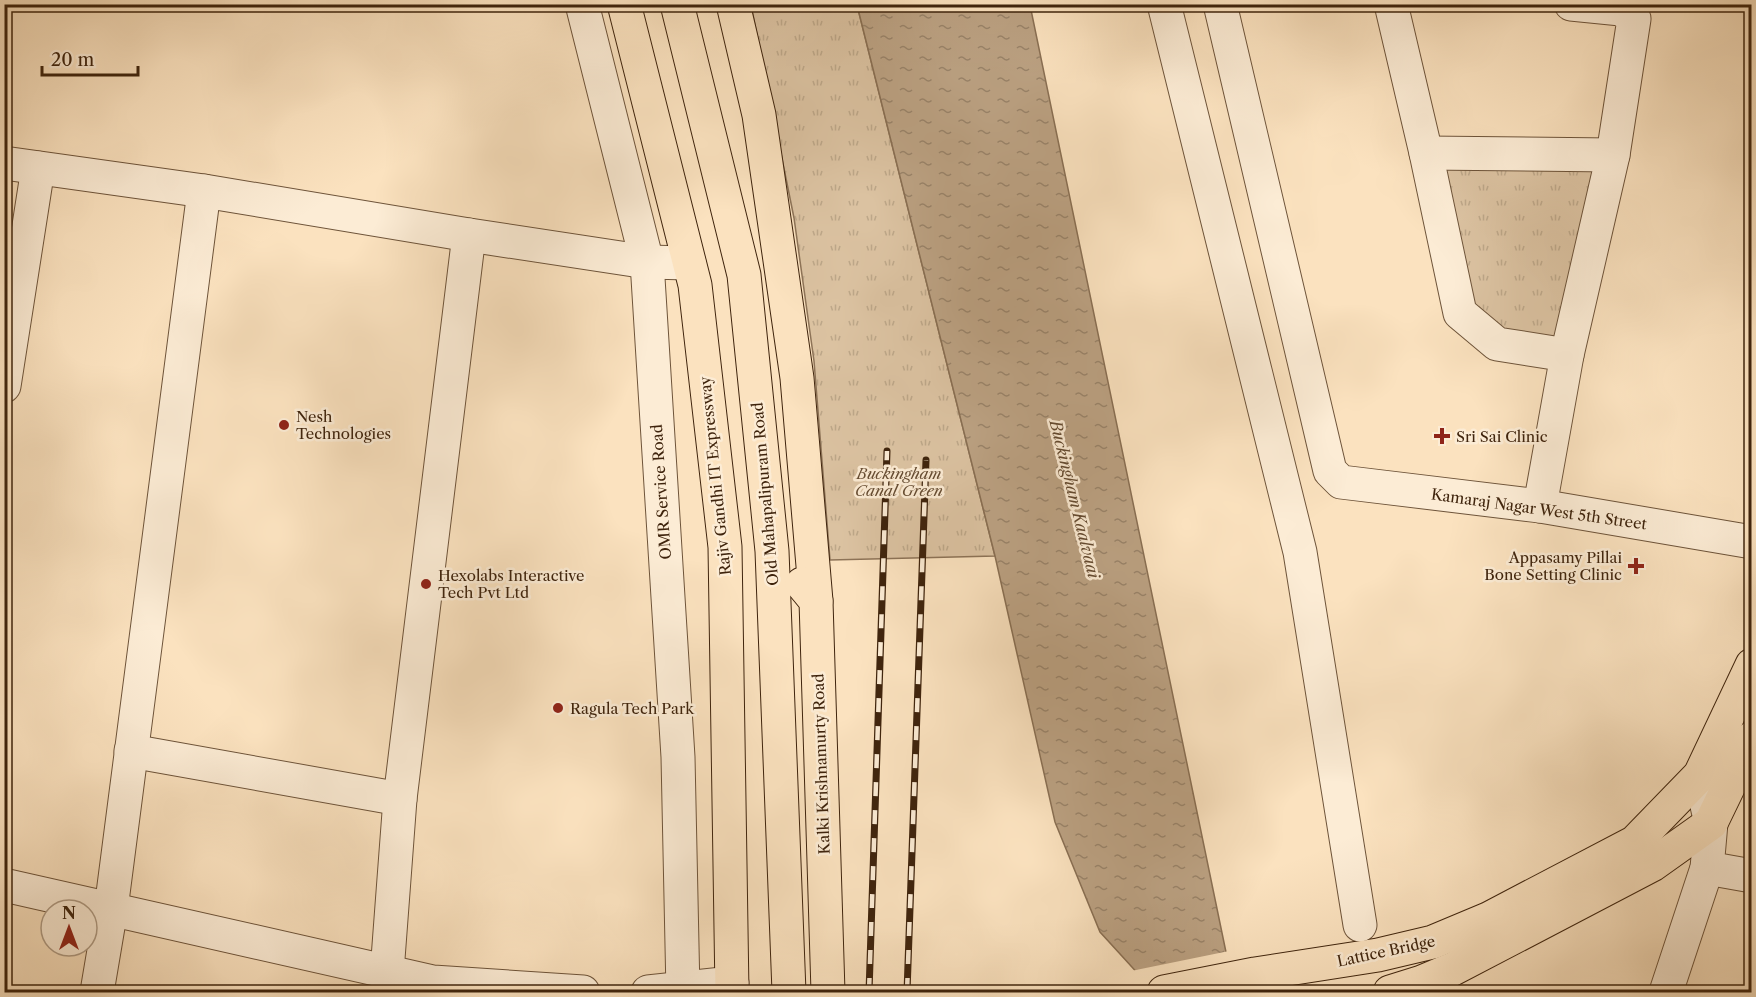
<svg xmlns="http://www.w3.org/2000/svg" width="1756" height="997" font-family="'Libre Caslon Text',serif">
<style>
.park{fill:url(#park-tufts);stroke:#8d7357;stroke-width:1.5}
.water{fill:url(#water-ripples);stroke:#896f53;stroke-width:1.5}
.pier{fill:#fbe2bf}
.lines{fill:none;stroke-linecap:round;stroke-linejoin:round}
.minor-casing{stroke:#6e543a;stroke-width:35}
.major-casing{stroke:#3f240d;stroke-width:35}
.minor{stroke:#fcecd5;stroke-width:33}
.major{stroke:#fbe2bf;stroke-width:33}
.rail-casing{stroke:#3f240d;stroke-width:7}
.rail{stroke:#fcecd5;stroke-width:4.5;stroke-dasharray:14;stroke-linecap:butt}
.poi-dot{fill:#8f2418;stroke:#fcecd5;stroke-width:2}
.labels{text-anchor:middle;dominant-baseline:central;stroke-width:5;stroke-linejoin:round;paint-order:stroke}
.poi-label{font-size:15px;fill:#3f240d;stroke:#fcecd5;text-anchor:start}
.park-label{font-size:15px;font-style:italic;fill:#664c32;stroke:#fcecd5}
.street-label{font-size:15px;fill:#3f240d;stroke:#fcecd5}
.water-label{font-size:16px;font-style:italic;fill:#644a30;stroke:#fcecd5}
</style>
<defs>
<pattern id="park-tufts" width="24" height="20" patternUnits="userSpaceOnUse" patternTransform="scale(1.5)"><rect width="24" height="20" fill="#dbc2a1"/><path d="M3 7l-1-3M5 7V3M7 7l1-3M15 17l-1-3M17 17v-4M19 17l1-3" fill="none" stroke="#bda789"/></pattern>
<pattern id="water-ripples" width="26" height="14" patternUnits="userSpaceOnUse" patternTransform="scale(1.5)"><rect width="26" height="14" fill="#bba182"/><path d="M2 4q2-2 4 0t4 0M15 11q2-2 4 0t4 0" fill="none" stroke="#998369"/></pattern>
</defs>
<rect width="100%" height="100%" fill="#fbe2bf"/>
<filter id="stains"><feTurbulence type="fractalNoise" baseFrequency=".00333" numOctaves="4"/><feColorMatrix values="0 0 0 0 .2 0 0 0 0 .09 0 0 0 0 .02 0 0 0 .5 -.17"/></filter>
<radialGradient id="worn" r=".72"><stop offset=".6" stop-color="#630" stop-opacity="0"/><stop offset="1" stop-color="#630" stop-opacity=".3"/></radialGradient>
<g class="park">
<polygon points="751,5 857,5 995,556 830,560 814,361 794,218"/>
<polygon points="1438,162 1607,165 1565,354 1498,340 1465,308"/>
</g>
<polygon class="water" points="857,5 1030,5 1227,957 1141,977 1100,932 1055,822 995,556"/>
<polygon class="pier" points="1229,951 1242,992 1139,992 1138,978 1131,971"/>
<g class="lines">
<g class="minor-casing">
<g id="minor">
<polyline points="582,4 647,262 678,757 683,992"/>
<polyline points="1164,4 1300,552 1360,925"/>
<polyline points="1220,4 1330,471 1341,482 1540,506 1752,542"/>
<polyline points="1391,4 1426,153 1460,313 1497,344 1567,355"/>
<polyline points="1426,153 1613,155"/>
<polyline points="4,163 204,191 469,235 647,262 689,263"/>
<polyline points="4,386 38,168"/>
<polyline points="1540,506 1567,355 1613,155 1634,19 1621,9 1571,4"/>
<polyline points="131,751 400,799 469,235"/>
<polyline points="1707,868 1752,876"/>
<polyline points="4,885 433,982 583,992"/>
<polyline points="387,972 400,799"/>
<polyline points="97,992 111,909 204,191"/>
<polyline points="648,992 732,983"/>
<polyline points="1666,992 1707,868 1711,823 1700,775"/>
</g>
</g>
<g class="major-casing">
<g id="major">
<polyline points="624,4 695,285 725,547 732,992"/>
<polyline points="677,4 744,275 772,551 789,992"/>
<polyline points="733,4 759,115 797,378 816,601"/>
<polyline points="802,584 816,601 828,992"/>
<polyline points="1164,992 1255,974 1378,955 1433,942 1488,919 1635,842 1700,775 1752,665"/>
<polyline points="1390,992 1422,982 1453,969 1652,865 1711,823 1752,738"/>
</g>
</g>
<use href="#minor" class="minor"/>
<use href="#major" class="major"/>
<g class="rail-casing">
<g id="rail">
<polyline points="869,992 887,451"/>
<polyline points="907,992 926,460"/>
</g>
</g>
<use href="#rail" class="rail"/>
</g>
<g class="poi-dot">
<circle cx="284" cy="425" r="6"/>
<path d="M1439 427h6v6h6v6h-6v6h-6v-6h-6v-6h6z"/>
<path d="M1633 557h6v6h6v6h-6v6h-6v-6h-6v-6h6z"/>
<circle cx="426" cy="584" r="6"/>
<circle cx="558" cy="708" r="6"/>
</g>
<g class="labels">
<g class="poi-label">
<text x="296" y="416">Nesh<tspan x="296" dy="17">Technologies</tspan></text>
<text x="1456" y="436">Sri Sai Clinic</text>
<text x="1622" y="557" text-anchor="end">Appasamy Pillai<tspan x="1622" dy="17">Bone Setting Clinic</tspan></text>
<text x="438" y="575">Hexolabs Interactive<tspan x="438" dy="17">Tech Pvt Ltd</tspan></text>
<text x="570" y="708">Ragula Tech Park</text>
</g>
<g class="park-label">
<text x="899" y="473">Buckingham<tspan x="899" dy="17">Canal Green</tspan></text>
</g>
<g class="street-label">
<text transform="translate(715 476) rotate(-96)">Rajiv Gandhi IT Expressway</text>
<text transform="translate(661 492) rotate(-94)">OMR Service Road</text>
<text transform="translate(765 494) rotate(-95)">Old Mahapalipuram Road</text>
<text transform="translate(1539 509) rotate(8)">Kamaraj Nagar West 5th Street</text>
<text transform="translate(821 764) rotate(-92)">Kalki Krishnamurty Road</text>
<text transform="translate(1386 951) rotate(-12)">Lattice Bridge</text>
</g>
<g class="water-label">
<text transform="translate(1075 499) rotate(76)">Buckingham Kaalvaai</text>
</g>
</g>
<rect width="1756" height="997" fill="none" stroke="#fbe2bf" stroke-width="24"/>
<rect x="6" y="6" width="1744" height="985" fill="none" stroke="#3f240d" stroke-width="3"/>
<rect x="12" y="12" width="1732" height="973" fill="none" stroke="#3f240d" stroke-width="1.5"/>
<g transform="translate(69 928)"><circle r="28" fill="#fcecd5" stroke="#b09c85" stroke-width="1.5"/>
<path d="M0-4.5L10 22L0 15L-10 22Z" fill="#8f2418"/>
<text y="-9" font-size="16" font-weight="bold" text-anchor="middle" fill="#3f240d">N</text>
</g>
<path d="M42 66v9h96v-9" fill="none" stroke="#3f240d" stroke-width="3"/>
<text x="51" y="66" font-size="18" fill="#3f240d" stroke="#fcecd5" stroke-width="4.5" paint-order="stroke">20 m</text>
<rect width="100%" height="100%" filter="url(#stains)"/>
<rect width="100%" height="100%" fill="url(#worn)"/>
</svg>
